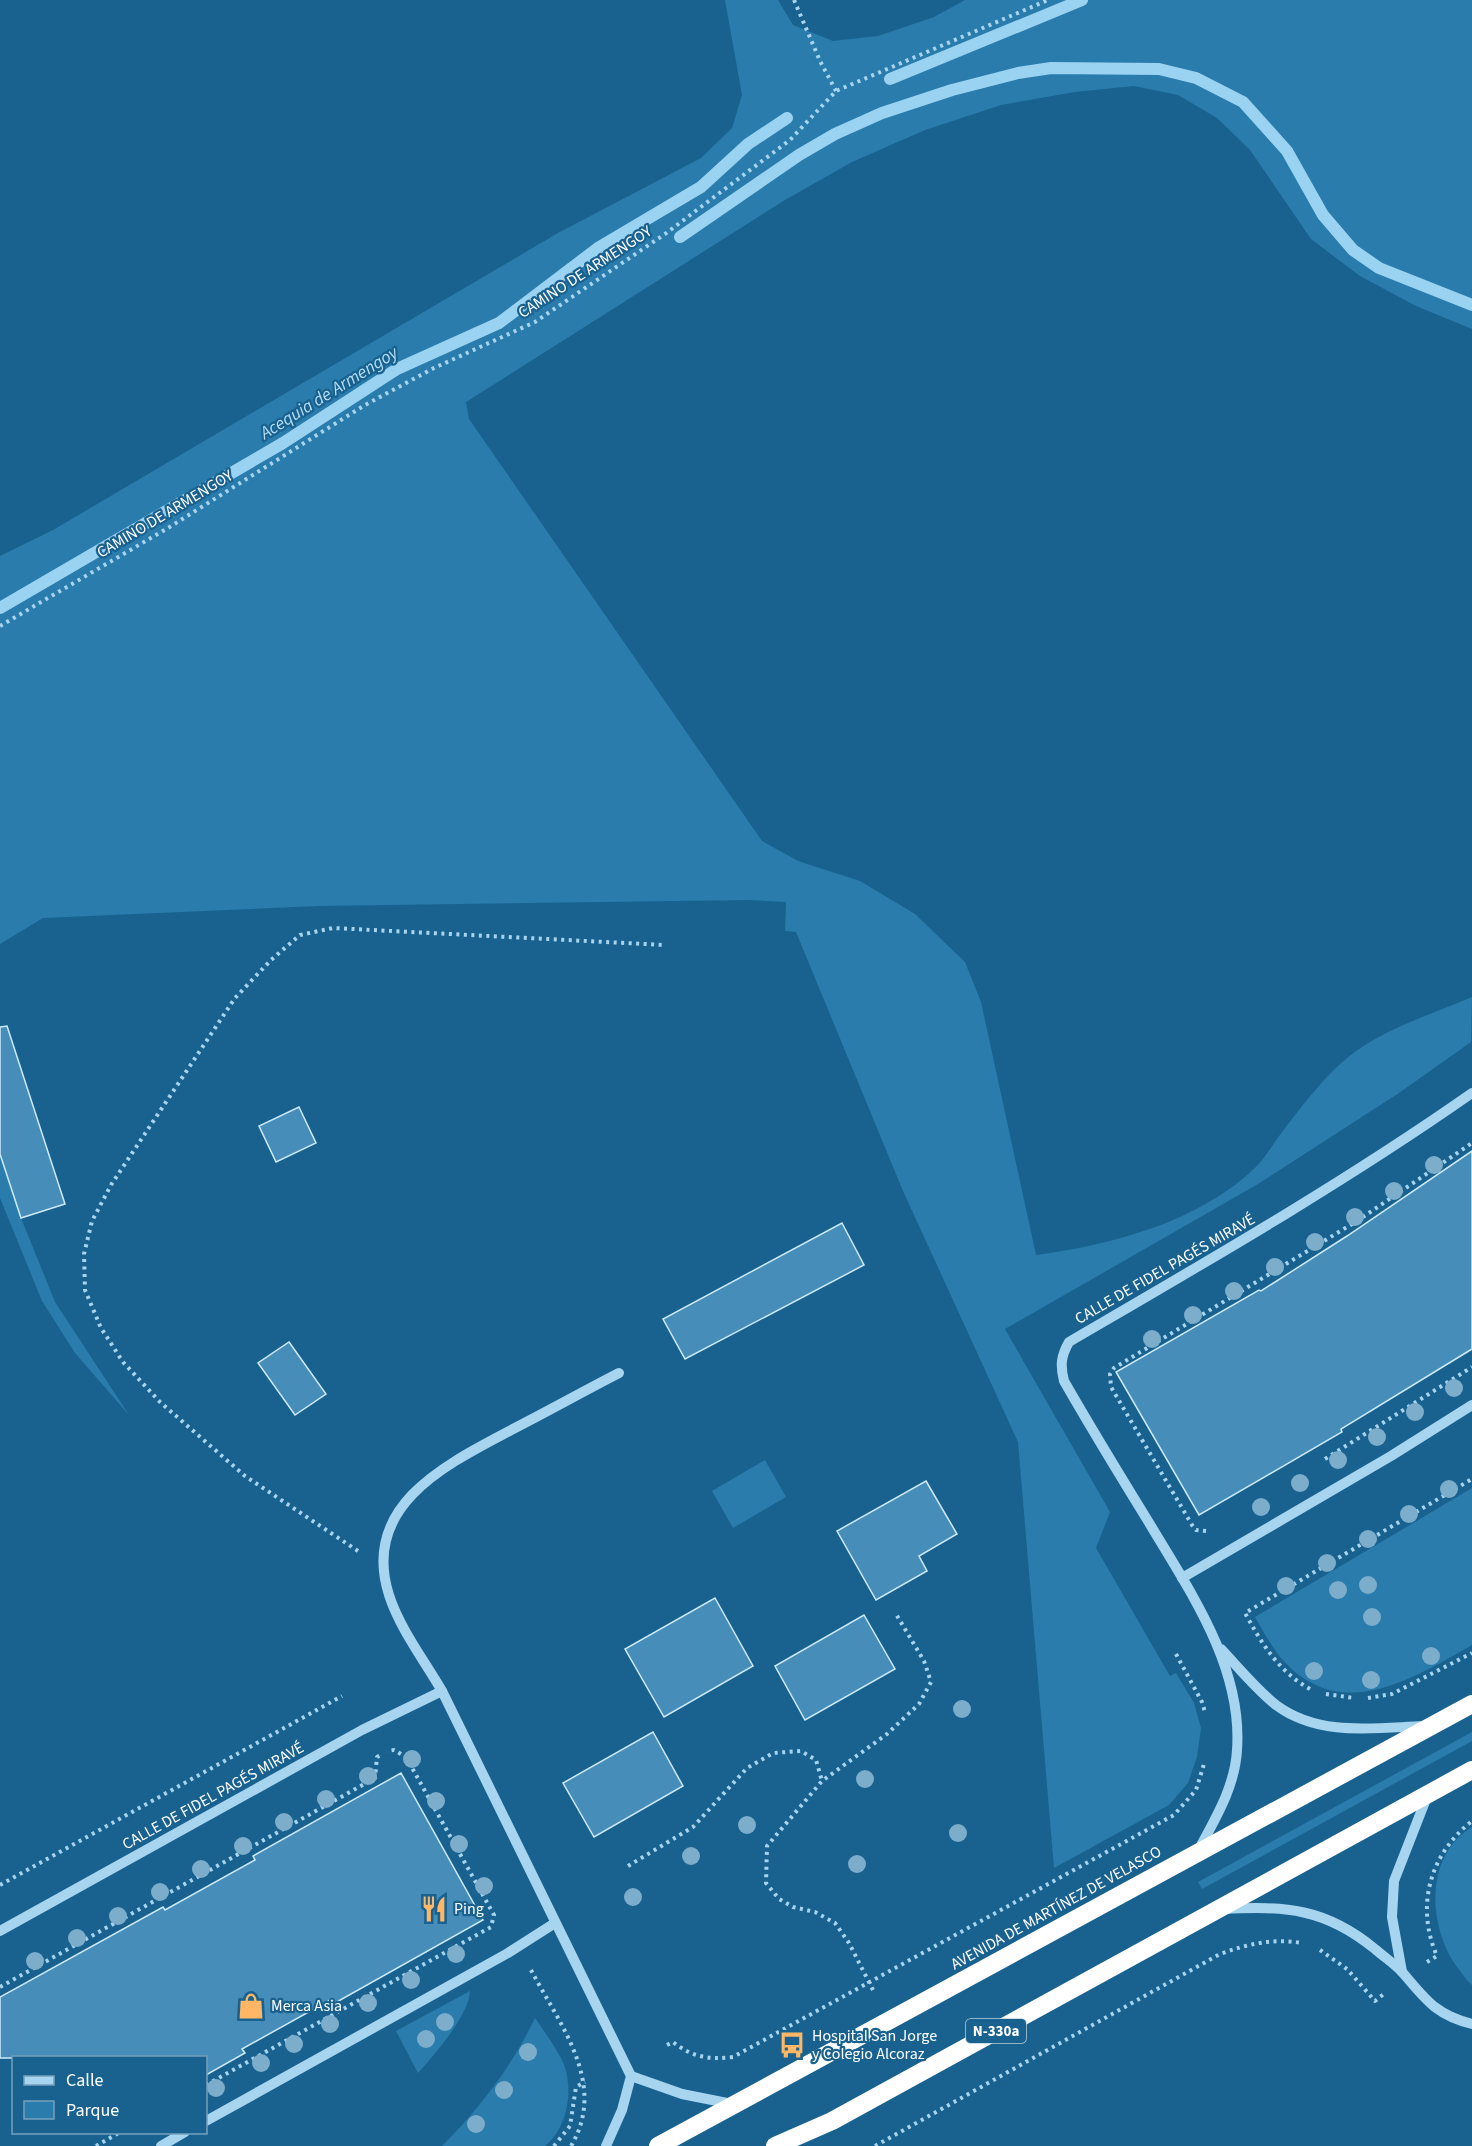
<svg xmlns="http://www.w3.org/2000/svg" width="1472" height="2146" font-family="'Source Sans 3',sans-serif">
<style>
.green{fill:#297cac}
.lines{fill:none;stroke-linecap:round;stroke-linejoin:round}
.stream{stroke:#9ad2f1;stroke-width:12}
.building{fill:#468db9;stroke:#cdeafb;stroke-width:1.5}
.path{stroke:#a7d4ef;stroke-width:4;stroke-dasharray:3 4.5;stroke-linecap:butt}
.minor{stroke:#a7d4ef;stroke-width:10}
.highway{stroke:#fff;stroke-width:18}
.tree{fill:#7cadcb}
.labels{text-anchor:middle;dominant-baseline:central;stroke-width:4.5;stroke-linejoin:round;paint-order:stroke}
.shield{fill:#196290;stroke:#bad0de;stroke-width:1.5}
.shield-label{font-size:15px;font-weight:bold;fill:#fff}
.street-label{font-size:16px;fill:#fff;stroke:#196290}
.poi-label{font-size:16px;fill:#fff;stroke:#196290;text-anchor:start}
.water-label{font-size:18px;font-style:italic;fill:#b3ddf6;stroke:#196290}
</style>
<rect width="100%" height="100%" fill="#196290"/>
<g class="green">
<path d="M 725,0 L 778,0 L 793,25 L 833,41 L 878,36 L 934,17 L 965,0 L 1472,0 L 1472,329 L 1416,306 L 1360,276 L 1311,239 L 1250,150 L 1217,118 L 1178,95 L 1134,86 L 1075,92 L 1001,105 L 925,130 L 852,162 L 785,200 L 466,402 L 469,419 L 762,841 L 798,861 L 860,881 L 915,914 L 965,962 L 981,1002 L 1036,1255 C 1111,1245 1199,1222 1256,1167 C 1266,1157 1274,1142 1283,1131 C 1300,1108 1319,1084 1339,1065 C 1375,1031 1428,1016 1472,997 L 1471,1042 L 1399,1093 L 1258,1184 L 1005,1329 L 1110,1512 L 1096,1548 L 1170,1676 L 1176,1673 L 1194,1703 L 1201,1728 L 1197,1757 L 1188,1783 L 1169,1805 L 1054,1868 L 1018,1442 L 903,1191 L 796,932 L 785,931 L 786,902 L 749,900 L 318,906 L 43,918 L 0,944 L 0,556 L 53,530 L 558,233 L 701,158 L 732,128 L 742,95 Z"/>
<polygon points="0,1154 21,1218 55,1302 129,1415 75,1353 42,1301 0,1198"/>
<polygon points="765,1460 786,1497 733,1528 712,1491"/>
<path d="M 1472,1488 L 1472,1645 C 1409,1681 1335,1727 1277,1653 C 1269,1642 1262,1629 1255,1617 Z"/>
<polygon points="1472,1732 1472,1741 1202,1889 1198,1882"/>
<path d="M 1472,1827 L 1472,1985 C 1466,1980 1462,1973 1457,1967 C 1428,1926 1424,1856 1472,1827 Z"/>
<path d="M 470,1991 C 469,2015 435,2054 418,2073 L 396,2031 Z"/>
<path d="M 535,2018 C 544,2031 553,2044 561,2058 C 575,2085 569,2127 545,2146 L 442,2146 C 480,2108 512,2066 535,2018 Z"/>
</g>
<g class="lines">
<g class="stream">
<polyline points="890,79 1082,0"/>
<polyline points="680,237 799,155 835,134 882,113 952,90 1018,73 1051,68 1159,69 1196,78 1243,102 1287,151 1323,215 1353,250 1379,268 1472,305"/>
<polyline points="0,608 283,443 397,369 499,323 598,248 701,187 748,144 787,118"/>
</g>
</g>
<g class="building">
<polygon points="7,1026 65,1204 21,1218 0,1154 0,1027"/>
<polygon points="299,1107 316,1143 276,1162 259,1126"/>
<polygon points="1472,1151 1472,1349 1341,1429 1342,1432 1199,1515 1116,1372 1259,1290 1261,1291 1347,1236"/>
<polygon points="842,1223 864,1265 685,1359 663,1319"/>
<polygon points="289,1342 326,1394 295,1415 258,1363"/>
<polygon points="926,1481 957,1534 919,1556 927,1571 876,1600 837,1531"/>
<polygon points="715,1598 753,1666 664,1717 625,1649"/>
<polygon points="864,1615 895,1669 805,1720 775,1666"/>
<polygon points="653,1732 683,1786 594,1837 563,1783"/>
<polygon points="401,1773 483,1920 335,2003 332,1999 242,2049 245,2053 206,2075 206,2058 0,2058 0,1997 163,1907 165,1910 255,1860 253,1856"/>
</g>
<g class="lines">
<g class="path">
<polyline points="794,0 820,61 836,91"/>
<polyline points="0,626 168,528 365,405 434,368 535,322 665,234 790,140 836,91 1048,0"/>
<polyline points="1325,1459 1472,1367"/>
<polyline points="1206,1531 1196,1530 1192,1525 1111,1387 1110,1374 1114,1368 1357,1221 1472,1143"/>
<polyline points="358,1551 245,1476 160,1402 123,1362 101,1328 85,1290 84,1254 92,1221 111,1185 235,998 271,960 300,935 333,928 664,945"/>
<polyline points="1176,1654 1202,1702 1205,1712"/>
<path d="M 1310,1689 C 1279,1672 1262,1644 1245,1613 L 1472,1479"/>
<polyline points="1326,1694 1354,1698"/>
<polyline points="1368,1698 1392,1694 1472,1653"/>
<polyline points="628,1866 693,1827 747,1768 773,1753 801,1751 816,1760 822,1781"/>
<polyline points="0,1885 342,1696"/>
<polyline points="1320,1950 1347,1969 1375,2001 1385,1993"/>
<path d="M 1427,1962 L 1437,1956 C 1415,1906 1430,1854 1472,1821"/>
<path d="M 531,1970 C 560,2025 608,2084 571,2146"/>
<polyline points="0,1987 375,1778 377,1757 381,1755"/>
<polyline points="873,1990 849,1943 835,1923 815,1912 793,1907 779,1899 766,1883 767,1846 822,1781 887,1734 919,1704 931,1682 924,1661 896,1614"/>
<path d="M 667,2045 L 673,2042 C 692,2057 709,2060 733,2057 L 1174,1815 L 1196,1790 L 1204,1764"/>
<polyline points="206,2085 491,1927 494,1915 406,1757 394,1750 387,1751"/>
<polyline points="96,2146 120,2132"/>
<polyline points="554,2146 570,2126 576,2087 585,2082"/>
<path d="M 875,2146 L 1220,1954 C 1248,1944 1272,1938 1302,1943"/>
</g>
<g class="minor">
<polyline points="1182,1578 1391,1456 1472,1405"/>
<path d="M 1221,1649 C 1239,1668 1256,1689 1276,1705 C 1319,1737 1374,1728 1423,1726"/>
<path d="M 442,1691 C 424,1660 400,1629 389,1595 C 360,1504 449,1463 515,1428 C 550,1410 584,1391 619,1373"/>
<path d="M 1198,1851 C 1215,1819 1235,1787 1237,1750 C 1243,1666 1189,1590 1148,1521 C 1119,1474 1091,1428 1064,1381 C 1060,1365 1061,1356 1069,1342 C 1206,1262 1342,1184 1472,1093"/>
<path d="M 1223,1909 C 1286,1906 1325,1908 1375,1949 C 1384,1957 1395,1964 1403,1973 C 1426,2000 1436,2015 1472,2024"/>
<polyline points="0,1931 362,1730 442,1691 631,2076 622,2110 606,2146"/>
<polyline points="1402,1972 1392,1917 1394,1881 1428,1794"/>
<polyline points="631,2076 682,2094 732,2104"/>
<polyline points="206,2121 508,1953 555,1923"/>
<polyline points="161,2146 185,2132"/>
</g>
<g class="highway">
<polyline points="658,2146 1472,1704"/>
<polyline points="775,2146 832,2121 1472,1770"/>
</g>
</g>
<g class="tree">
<circle cx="1434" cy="1165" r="9"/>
<circle cx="1394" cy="1191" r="9"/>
<circle cx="1355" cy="1217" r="9"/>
<circle cx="1315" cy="1242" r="9"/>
<circle cx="1275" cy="1267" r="9"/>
<circle cx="1234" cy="1291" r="9"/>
<circle cx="1193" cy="1315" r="9"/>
<circle cx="1152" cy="1339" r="9"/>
<circle cx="1454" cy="1388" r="9"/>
<circle cx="1415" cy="1412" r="9"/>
<circle cx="1377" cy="1437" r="9"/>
<circle cx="1338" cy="1460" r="9"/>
<circle cx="1300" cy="1483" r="9"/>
<circle cx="1449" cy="1489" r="9"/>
<circle cx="1261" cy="1507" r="9"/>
<circle cx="1409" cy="1514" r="9"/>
<circle cx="1368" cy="1539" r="9"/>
<circle cx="1327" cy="1563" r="9"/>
<circle cx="1368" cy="1585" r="9"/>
<circle cx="1286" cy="1586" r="9"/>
<circle cx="1338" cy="1590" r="9"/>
<circle cx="1372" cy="1617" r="9"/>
<circle cx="1431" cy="1656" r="9"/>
<circle cx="1314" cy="1671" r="9"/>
<circle cx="1371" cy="1680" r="9"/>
<circle cx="962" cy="1709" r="9"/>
<circle cx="412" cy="1759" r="9"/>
<circle cx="368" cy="1776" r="9"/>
<circle cx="865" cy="1779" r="9"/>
<circle cx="326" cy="1799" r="9"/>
<circle cx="436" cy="1801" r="9"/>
<circle cx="284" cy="1822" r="9"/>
<circle cx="747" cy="1825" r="9"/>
<circle cx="958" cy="1833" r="9"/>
<circle cx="459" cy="1844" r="9"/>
<circle cx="243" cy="1846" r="9"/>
<circle cx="691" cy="1856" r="9"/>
<circle cx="857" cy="1864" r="9"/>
<circle cx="201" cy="1869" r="9"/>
<circle cx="484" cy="1886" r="9"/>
<circle cx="160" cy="1892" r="9"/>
<circle cx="633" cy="1897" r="9"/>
<circle cx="118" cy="1916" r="9"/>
<circle cx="77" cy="1938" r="9"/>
<circle cx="456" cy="1954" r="9"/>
<circle cx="35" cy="1961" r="9"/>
<circle cx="411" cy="1980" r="9"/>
<circle cx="368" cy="2003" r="9"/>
<circle cx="445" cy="2022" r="9"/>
<circle cx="330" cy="2024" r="9"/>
<circle cx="426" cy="2039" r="9"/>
<circle cx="294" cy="2044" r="9"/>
<circle cx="528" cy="2052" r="9"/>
<circle cx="261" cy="2063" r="9"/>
<circle cx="216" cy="2088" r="9"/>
<circle cx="504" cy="2090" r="9"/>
<circle cx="476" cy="2124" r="9"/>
</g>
<defs>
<g id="restaurant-bare" transform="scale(2.07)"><path d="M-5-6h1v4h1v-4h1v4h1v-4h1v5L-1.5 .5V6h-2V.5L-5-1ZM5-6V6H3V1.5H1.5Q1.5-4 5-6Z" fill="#ffb765" stroke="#196290" stroke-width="2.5" paint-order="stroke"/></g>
<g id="shop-bare" transform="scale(2.07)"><path d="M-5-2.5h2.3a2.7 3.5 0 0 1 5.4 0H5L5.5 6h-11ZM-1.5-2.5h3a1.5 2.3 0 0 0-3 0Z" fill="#ffb765" stroke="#196290" stroke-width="2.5" paint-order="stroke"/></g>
<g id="bus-bare" transform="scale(2.07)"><path d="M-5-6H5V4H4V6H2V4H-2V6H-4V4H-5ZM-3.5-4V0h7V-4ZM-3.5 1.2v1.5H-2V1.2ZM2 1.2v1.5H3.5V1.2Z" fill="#ffb765" stroke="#196290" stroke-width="2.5" paint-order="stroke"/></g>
</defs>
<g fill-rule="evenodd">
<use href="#restaurant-bare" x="434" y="1909"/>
<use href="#shop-bare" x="251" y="2006"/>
<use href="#bus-bare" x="792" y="2045"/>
</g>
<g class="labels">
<rect class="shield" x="966" y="2019" width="60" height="24" rx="4.5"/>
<g class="shield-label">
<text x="996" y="2031">N-330a</text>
</g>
<g class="street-label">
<text transform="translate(585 272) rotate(-33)">CAMINO DE ARMENGOY</text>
<text transform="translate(165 514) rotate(-31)">CAMINO DE ARMENGOY</text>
<text transform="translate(1165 1269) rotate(-30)">CALLE DE FIDEL PAGÉS MIRAVÉ</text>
<text transform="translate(213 1796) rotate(-29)">CALLE DE FIDEL PAGÉS MIRAVÉ</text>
<text transform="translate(1056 1908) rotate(-29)">AVENIDA DE MARTÍNEZ DE VELASCO</text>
</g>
<g class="poi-label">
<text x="454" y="1909">Ping</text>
<text x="271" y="2006">Merca Asia</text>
<text x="812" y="2036">Hospital San Jorge<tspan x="812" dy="18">y Colegio Alcoraz</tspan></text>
</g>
<g class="water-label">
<text transform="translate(329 393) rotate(-32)">Acequia de Armengoy</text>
</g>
</g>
<rect x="12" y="2056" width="195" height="78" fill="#196290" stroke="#75a1bc" stroke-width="1.5"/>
<rect x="24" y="2076" width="30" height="9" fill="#a7d4ef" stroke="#75a1bc" stroke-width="1.5"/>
<text x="66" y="2086" font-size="18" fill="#ffffff">Calle</text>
<rect x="24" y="2101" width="30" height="18" fill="#297cac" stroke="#75a1bc" stroke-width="1.5"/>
<text x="66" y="2116" font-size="18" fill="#ffffff">Parque</text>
</svg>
